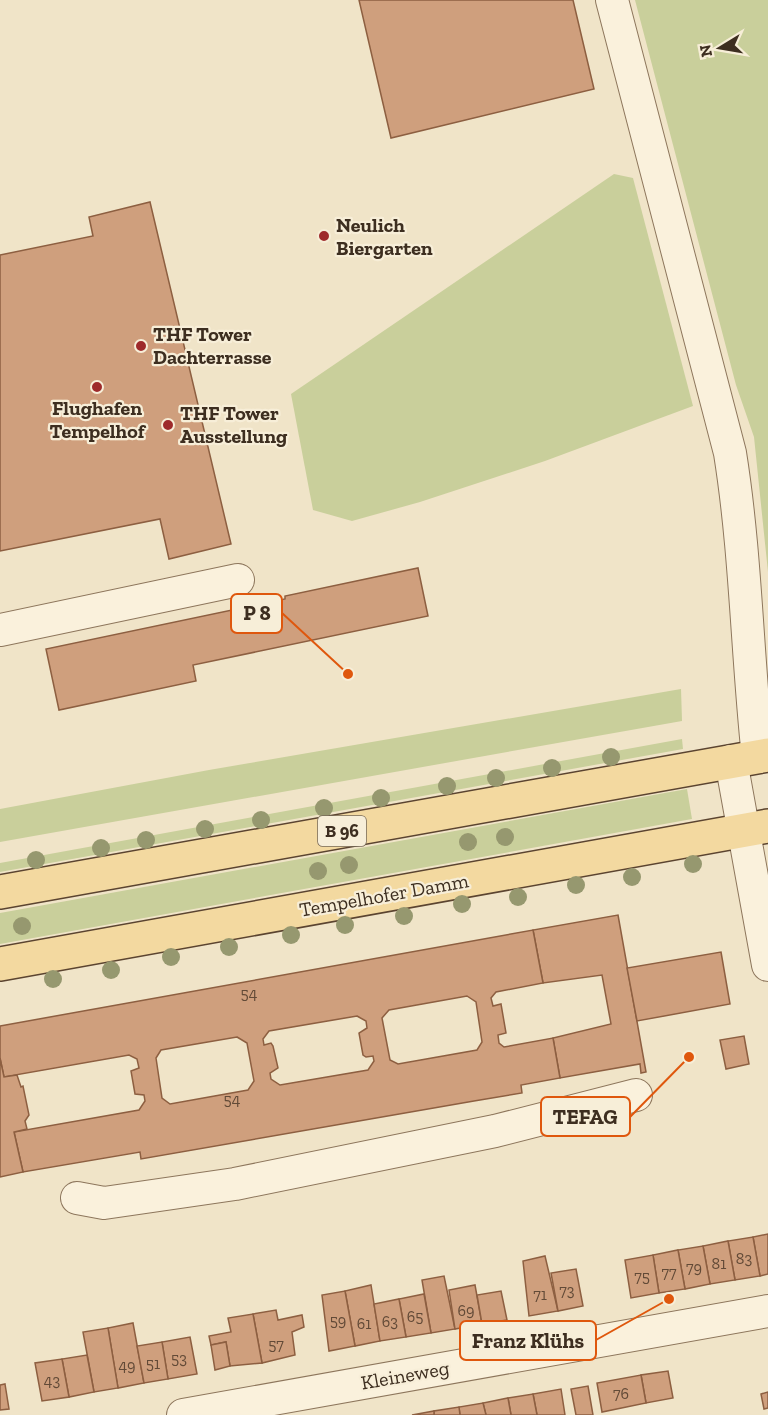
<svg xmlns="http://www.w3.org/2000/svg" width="768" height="1415" font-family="'Zilla Slab',serif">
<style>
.green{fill:#c9cf9b}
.building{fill:#cf9f7d;stroke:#8d5f41;stroke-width:1.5;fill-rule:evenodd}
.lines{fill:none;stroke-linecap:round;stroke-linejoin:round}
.minor-casing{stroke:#8d765c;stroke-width:34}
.major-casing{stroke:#5b4430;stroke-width:36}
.minor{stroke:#faf1dc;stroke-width:32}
.major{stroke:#f3d9a0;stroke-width:33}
.tree{fill:#96986f}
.poi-dot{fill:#9e2a2b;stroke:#f7eed8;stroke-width:2}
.labels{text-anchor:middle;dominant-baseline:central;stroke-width:4.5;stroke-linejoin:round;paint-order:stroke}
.number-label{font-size:16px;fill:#624a37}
.shield{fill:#f7eed8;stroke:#756857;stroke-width:1.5}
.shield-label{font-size:18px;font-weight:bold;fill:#3d2e20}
.poi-label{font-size:20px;font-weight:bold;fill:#3d2e20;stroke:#f7eed8;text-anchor:start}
.street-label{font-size:20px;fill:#3d2e20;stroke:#f7eed8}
.leader{fill:none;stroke:#df570d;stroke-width:2}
.callout-dot{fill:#df570d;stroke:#f7eed8;stroke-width:2}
.callout{fill:#f7eed8;stroke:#df570d;stroke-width:2}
.callout-label{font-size:21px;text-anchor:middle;font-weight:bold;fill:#3d2e20}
</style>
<rect width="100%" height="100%" fill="#f0e4c8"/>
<g class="green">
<polygon points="635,0 768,0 768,572 754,437 736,385"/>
<polygon points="614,174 633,178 693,406 545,461 420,502 352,521 313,510 291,394"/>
<polygon points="681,689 682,721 0,842 0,809 209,770"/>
<polygon points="682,739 683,749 0,872 0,863"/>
<polygon points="687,789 692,819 0,944 0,913"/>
</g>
<g class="building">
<polygon points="359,0 573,0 594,89 391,138"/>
<polygon points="150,202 231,544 169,559 160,519 0,551 0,255 93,236 89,217"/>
<polygon points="418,568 428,616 193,665 196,681 59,710 46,649 285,599 285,596"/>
<polygon points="618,915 646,1072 641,1073 640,1064 560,1078 553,1038 611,1024 602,975 543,983 533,930"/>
<path d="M 533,930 L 543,983 L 496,992 L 491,998 L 493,1006 L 501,1004 L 506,1033 L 498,1035 L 499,1043 L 504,1047 L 553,1038 L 560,1078 L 521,1085 L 522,1093 L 474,1101 L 141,1159 L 140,1152 L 23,1172 L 14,1132 L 139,1110 L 145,1101 L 144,1095 L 135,1094 L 131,1071 L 139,1068 L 137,1059 L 129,1055 L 4,1077 L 0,1058 L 0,1026 ZM 467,996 L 476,1002 L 482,1042 L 477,1050 L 398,1064 L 390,1060 L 382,1018 L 389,1010 ZM 357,1016 L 366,1021 L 367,1028 L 359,1033 L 363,1055 L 366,1057 L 373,1056 L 374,1061 L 368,1070 L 280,1085 L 271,1079 L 270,1073 L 278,1068 L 273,1046 L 271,1043 L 264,1045 L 263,1039 L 269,1031 ZM 237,1037 L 247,1043 L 254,1081 L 248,1090 L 170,1104 L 162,1098 L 156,1058 L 161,1050 Z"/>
<polygon points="721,952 730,1004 637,1021 627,968"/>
<polygon points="744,1036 749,1064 726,1069 720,1040"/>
<polygon points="0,1058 4,1077 17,1075 21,1087 23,1086 29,1115 25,1121 27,1129 14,1132 23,1172 0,1177"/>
<polygon points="768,1234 768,1274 760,1276 753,1237"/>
<polygon points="753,1237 760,1276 735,1280 728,1241"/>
<polygon points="728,1241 735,1280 710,1284 703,1246"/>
<polygon points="703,1246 710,1284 685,1289 678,1250"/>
<polygon points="678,1250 685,1289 659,1293 653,1255"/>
<polygon points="653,1255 659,1293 631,1298 625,1260"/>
<polygon points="545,1256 558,1311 529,1316 523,1261"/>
<polygon points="576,1269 583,1306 558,1311 551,1273"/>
<polygon points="444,1276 455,1329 431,1333 422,1280"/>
<polygon points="371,1285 380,1341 355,1346 345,1291"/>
<polygon points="475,1285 482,1324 455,1329 449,1290"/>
<polygon points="345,1291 355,1346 329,1351 322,1295"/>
<polygon points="501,1291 507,1320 482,1324 477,1295"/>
<polygon points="424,1294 431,1333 406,1337 399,1299"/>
<polygon points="399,1299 406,1337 380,1341 374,1304"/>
<polygon points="276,1310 278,1320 302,1315 304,1327 292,1332 295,1355 262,1363 253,1314"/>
<polygon points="253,1314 262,1363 230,1366 226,1342 211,1345 209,1336 231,1332 228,1318"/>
<polygon points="133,1323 144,1383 118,1388 108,1328"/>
<polygon points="108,1328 118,1388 94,1392 83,1332"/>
<polygon points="190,1337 197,1374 168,1379 162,1342"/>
<polygon points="162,1342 168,1379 144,1383 137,1346"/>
<polygon points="226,1342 230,1366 215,1370 211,1345"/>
<polygon points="87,1355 94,1392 69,1397 62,1359"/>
<polygon points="62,1359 69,1397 42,1401 35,1363"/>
<polygon points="668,1371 673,1398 646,1403 641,1375"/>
<polygon points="641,1375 646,1403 602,1412 597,1383"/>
<polygon points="5,1384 9,1409 0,1410 0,1385"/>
<polygon points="588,1386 593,1415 576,1415 571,1389"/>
<polygon points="561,1389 565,1415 537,1415 533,1394"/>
<polygon points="768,1392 768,1408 764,1409 761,1394"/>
<polygon points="533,1394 537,1415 511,1415 508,1398"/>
<polygon points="508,1398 511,1415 486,1415 483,1403"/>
<polygon points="483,1403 486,1415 460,1415 459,1407"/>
<polygon points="459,1407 460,1415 434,1415 434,1411"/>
<polygon points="434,1411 434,1415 412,1415"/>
</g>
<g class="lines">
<g class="minor-casing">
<g id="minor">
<path d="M 612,0 L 730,453 C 746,553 747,655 758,757"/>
<polyline points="0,630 238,580"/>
<polyline points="731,761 768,965"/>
<polyline points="77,1198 104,1203 235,1184 495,1131 636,1095"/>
<polyline points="183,1415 768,1311"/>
</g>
</g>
<g class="major-casing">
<g id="major">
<polyline points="0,892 768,755"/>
<polyline points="0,964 768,826"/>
</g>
</g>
<use href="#minor" class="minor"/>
<use href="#major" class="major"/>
</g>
<g class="tree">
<circle cx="611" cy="757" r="9"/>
<circle cx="552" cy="768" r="9"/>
<circle cx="496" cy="778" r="9"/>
<circle cx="447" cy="786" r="9"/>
<circle cx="381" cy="798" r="9"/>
<circle cx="324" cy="808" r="9"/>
<circle cx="261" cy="820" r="9"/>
<circle cx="205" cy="829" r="9"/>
<circle cx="505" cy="837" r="9"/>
<circle cx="146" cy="840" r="9"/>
<circle cx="468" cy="842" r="9"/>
<circle cx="101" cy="848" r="9"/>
<circle cx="36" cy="860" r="9"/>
<circle cx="693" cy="864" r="9"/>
<circle cx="349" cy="865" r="9"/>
<circle cx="318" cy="871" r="9"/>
<circle cx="632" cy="877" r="9"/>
<circle cx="576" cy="885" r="9"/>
<circle cx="518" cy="897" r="9"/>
<circle cx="462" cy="904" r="9"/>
<circle cx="404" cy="916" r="9"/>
<circle cx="345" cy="925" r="9"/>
<circle cx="22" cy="926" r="9"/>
<circle cx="291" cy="935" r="9"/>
<circle cx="229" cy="947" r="9"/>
<circle cx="171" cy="957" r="9"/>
<circle cx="111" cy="970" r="9"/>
<circle cx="53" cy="979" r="9"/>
</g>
<g class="poi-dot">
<circle cx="324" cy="236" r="6"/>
<circle cx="141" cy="346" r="6"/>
<circle cx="97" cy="387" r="6"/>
<circle cx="168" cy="425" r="6"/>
</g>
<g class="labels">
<g class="number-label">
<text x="249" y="993">54</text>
<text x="232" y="1099">54</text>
<text x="744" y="1258">83</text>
<text x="719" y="1263">81</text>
<text x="694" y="1267">79</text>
<text x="669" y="1272">77</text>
<text x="642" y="1276">75</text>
<text x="567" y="1290">73</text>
<text x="540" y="1294">71</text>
<text x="466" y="1310">69</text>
<text x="415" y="1316">65</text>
<text x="338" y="1320">59</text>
<text x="390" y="1321">63</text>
<text x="364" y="1323">61</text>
<text x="276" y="1344">57</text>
<text x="179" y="1358">53</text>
<text x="153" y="1363">51</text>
<text x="127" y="1365">49</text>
<text x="52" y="1380">43</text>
<text x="621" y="1393">76</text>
</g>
<rect class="shield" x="318" y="816" width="48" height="30" rx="4.5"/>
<g class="shield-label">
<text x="342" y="831">B 96</text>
</g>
<g class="poi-label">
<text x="336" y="225">Neulich<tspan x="336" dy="23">Biergarten</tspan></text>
<text x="153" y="334">THF Tower<tspan x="153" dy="23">Dachterrasse</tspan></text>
<text x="97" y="408" text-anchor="middle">Flughafen<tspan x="97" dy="23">Tempelhof</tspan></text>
<text x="180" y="413">THF Tower<tspan x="180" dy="23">Ausstellung</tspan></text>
</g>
<g class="street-label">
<text transform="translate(384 895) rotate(-10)">Tempelhofer Damm</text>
<text transform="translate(405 1375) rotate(-10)">Kleineweg</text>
</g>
</g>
<path class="leader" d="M348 674L282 613M689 1057L630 1117M669 1299L596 1340"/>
<g class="callout-dot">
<circle cx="348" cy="674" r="6"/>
<circle cx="689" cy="1057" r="6"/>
<circle cx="669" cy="1299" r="6"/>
</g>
<g class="callout">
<rect x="231" y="594" width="51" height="39" rx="6"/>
<rect x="541" y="1097" width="89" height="39" rx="6"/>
<rect x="460" y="1321" width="136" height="39" rx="6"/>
</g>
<g class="callout-label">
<text x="257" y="620">P 8</text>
<text x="585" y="1124">TEFAG</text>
<text x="528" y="1348">Franz Klühs</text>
</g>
<g transform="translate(720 48) rotate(259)" stroke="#f7eed8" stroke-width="4.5" paint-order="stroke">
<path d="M0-4.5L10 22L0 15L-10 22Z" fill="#3d2e20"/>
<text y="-9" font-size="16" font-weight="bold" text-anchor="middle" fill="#3d2e20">N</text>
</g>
</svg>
